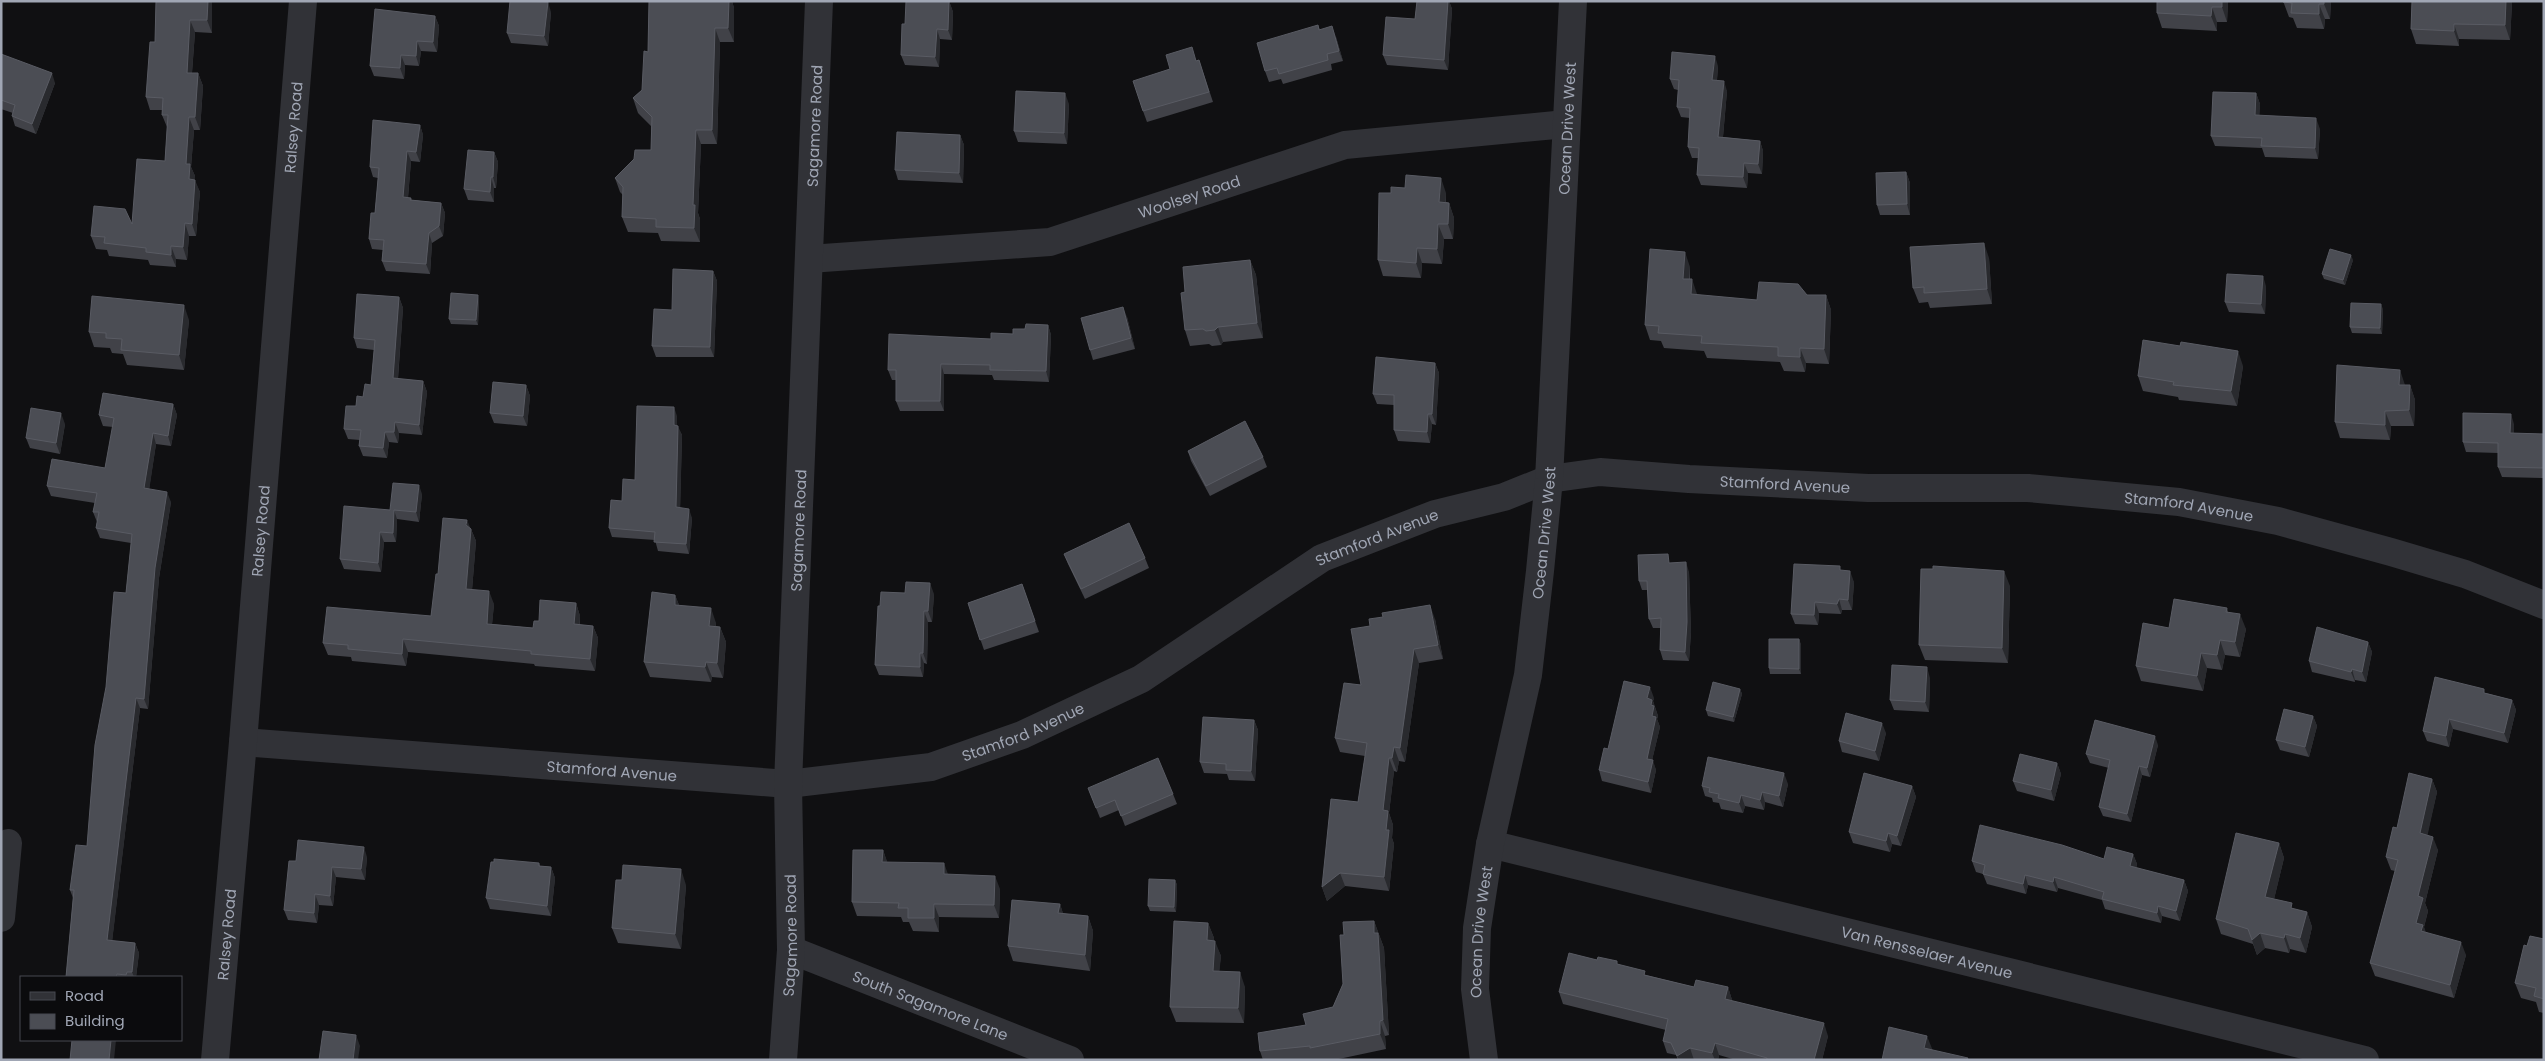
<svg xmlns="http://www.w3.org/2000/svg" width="2545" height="1061" font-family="Poppins,sans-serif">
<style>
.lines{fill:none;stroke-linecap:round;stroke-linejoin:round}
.minor{stroke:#313237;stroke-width:28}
.wall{fill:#414248}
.shaded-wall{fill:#292a2e}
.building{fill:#4b4d54;stroke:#595b63}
.labels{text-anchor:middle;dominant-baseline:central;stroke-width:4.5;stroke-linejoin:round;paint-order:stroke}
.street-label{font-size:15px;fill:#a0a6b4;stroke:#0b0b0d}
</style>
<rect width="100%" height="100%" fill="#101012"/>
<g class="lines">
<g class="minor">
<path id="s1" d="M 809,259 L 1050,242 L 1345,145 L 1566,124"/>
<path id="s2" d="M 243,742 L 788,784 L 931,767 L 1022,735 L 1141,679 L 1322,558 L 1435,514 L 1504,497 L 1549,479 L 1600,472 L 1689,479 L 1868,488 L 2028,488 L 2179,502 L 2278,521 L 2391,552 L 2465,574 L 2544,605"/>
<path id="s3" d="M 1490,844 L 2365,1060"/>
<polyline points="1,918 8,843"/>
<path id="s4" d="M 791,950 L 1070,1060"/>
<path id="s5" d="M 215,1060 L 243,742 L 303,1"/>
<path id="s6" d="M 783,1060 L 791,950 L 788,784 L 819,1"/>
<path id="s7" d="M 1484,1060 L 1475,989 L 1477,928 L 1490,844 L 1528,675 L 1540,571 L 1549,479 L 1573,1"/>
</g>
</g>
<g class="wall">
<polygon points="156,1 212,1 212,33 195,32 192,73 198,73 203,86 200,130 194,130 191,167 195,176 194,180 200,192 196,236 189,236 187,260 176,259 176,267 150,265 148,260 109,256 107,250 96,249 91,236 132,224 165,161 167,127 162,115 162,110 150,110 146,97 155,42"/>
<polygon points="649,1 732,1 734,8 734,42 720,42 717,144 701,144 698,213 700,219 700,242 661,241 658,233 628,232 622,217 623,195 620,192 615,178 651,150 651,126 638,113 633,98 642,90 648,52"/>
<polygon points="949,1 953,12 952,40 940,39 939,67 905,65 901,55"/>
<polygon points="1417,1 1449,1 1452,9 1448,70 1387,65 1383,55 1415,19"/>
<polygon points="2228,1 2227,22 2217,22 2217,31 2162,28 2157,13"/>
<polygon points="2283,1 2331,1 2330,19 2325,19 2324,29 2297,28 2293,18 2289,17"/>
<polygon points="2412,1 2512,1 2512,3 2510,40 2459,39 2459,46 2416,44 2411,29"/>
<polygon points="551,12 548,46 511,43 507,33"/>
<polygon points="435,16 439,26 437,52 421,51 419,66 405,65 404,79 374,76 370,66"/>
<polygon points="1318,25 1320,30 1336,37 1343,61 1331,64 1332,70 1283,84 1281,79 1269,82 1265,71"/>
<polygon points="1,54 55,83 36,134 15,126 12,116 13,113 1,109"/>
<polygon points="1199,60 1213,102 1147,122 1143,111 1196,61"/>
<polygon points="1718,66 1717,80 1727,91 1723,137 1760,141 1763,151 1762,174 1748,173 1747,188 1701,185 1697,175 1698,158 1692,158 1688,147 1690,118 1681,117 1677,107 1678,90 1674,89 1670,79"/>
<polygon points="2256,93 2260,104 2259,116 2320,129 2318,159 2265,157 2262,148 2215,146 2211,136"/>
<polygon points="1069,104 1067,144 1018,142 1014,131"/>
<polygon points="420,125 423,135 420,162 411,161 408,198 411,198 412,200 441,203 445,213 443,236 432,243 430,274 386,271 382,261 383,250 372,249 369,239 375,213 378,178 373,177 370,167"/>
<polygon points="960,135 964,145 963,183 898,180 895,170"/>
<polygon points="494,152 498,162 496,188 494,188 494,202 468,200 464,189"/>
<polygon points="1906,172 1910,183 1910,215 1880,215 1877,205"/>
<polygon points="1391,193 1446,193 1446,202 1449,203 1454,218 1453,239 1444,239 1442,264 1422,263 1421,278 1383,276 1378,260"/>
<polygon points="1989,258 1992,304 1930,308 1928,302 1919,303 1913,288"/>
<polygon points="1250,260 1256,275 1263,338 1223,342 1221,345 1212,346 1209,344 1190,346 1185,330 1185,292"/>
<polygon points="2353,260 2345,285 2324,279 2322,274"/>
<polygon points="1690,267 1690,279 1697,295 1757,300 1807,295 1826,295 1831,310 1829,364 1806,363 1805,372 1784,371 1780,362 1707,358 1704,351 1664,348 1661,341 1650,340 1645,325"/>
<polygon points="713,271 717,281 714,357 656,357 652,346 672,310"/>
<polygon points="2266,286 2265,314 2229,312 2225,302"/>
<polygon points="399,297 403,308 398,379 423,381 427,392 422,435 399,433 398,443 389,442 387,458 363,456 359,446 360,440 348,439 344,429 356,406 371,385 374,350 357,348 354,338"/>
<polygon points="479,300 478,325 451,324 449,319"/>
<polygon points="2383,309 2382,334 2352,333 2350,327"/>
<polygon points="1127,317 1135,349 1093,360 1090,350"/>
<polygon points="189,320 184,370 127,365 123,354 112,353 110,348 94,347 89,332"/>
<polygon points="1048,325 1051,335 1049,382 994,380 992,375 944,374 944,411 900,411 896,401 896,380 892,380 888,370 991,339 1013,334 1025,329"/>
<polygon points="1435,363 1439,373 1436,425 1432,424 1430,443 1398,441 1394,430 1394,405 1377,404 1373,394"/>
<polygon points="2243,366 2237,406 2179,400 2178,397 2143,391 2138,376"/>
<polygon points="526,385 530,396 527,426 494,423 490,413"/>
<polygon points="2405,385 2410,385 2415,400 2414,426 2391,426 2390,440 2340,438 2335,422"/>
<polygon points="173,404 177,415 171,446 156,444 149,489 171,502 159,578 148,709 140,708 112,941 135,943 139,953 136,977 66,977 73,898 70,890 87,846 126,593 131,543 100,538 96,528 97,522 93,512 95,503 51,496 47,486 105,468 113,427 103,426 99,415"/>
<polygon points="677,416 677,426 682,435 680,508 692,518 689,554 658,551 655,540 612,537 609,528 622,501 635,480"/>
<polygon points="65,424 60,454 30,448 26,438"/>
<polygon points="2514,424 2514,433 2544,434 2544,478 2502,477 2498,467 2498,453 2466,452 2463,442"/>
<polygon points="1188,451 1263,457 1267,467 1210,496 1191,461"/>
<polygon points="422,494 419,522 397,519 396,542 384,542 381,572 344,569 340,559 390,510"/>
<polygon points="470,528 471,529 476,541 472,590 494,604 492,624 533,628 539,621 576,603 580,616 580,625 593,626 598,638 595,671 535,666 534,664 408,652 406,666 352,661 351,657 328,655 323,643 431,616 438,574"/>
<polygon points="1064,554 1145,558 1149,568 1085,599 1068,564"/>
<polygon points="1671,563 1689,572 1691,632 1689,661 1663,660 1660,650 1661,628 1653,628 1649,619 1648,590 1642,590 1639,581"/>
<polygon points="1842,571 1854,582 1852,610 1842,610 1841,614 1819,613 1818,625 1795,624 1791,614"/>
<polygon points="1022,584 1039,632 984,650 968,603"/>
<polygon points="2010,586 2008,663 1925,660 1919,645"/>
<polygon points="905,593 934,594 932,622 928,622 927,664 924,663 923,677 879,675 875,665 880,606"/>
<polygon points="675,595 679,605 716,623 716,626 720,627 726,642 723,678 712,677 711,682 650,677 644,662"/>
<polygon points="2227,608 2228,612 2246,629 2240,657 2225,655 2222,670 2207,668 2203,691 2141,681 2136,666 2169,628"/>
<polygon points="1435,619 1443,659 1419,663 1405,762 1399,761 1397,772 1394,771 1389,813 1393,825 1392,838 1394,844 1389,891 1345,886 1327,901 1322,887 1358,802 1365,756 1340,752 1335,738 1361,685"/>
<polygon points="1799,639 1801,645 1801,674 1770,674 1769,668"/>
<polygon points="2368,642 2372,652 2366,682 2355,680 2355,682 2312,672 2309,661"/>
<polygon points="1930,678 1929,712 1894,710 1890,700"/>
<polygon points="1740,689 1742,694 1734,722 1708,716 1706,710"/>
<polygon points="2486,693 2512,700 2516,710 2508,743 2453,729 2449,747 2427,741 2423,731"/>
<polygon points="1654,698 1653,701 1658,716 1657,719 1660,727 1652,760 1656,770 1651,793 1602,781 1599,770 1608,749"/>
<polygon points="2313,716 2317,726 2309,757 2280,750 2276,740"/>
<polygon points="1254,720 1258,730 1255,781 1229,780 1227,774 1204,773 1200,762"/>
<polygon points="1886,733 1879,761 1842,752 1839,741"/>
<polygon points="2158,745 2150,777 2142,775 2131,822 2103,816 2099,807 2109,768 2090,763 2086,754"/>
<polygon points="2057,763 2061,774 2054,801 2017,791 2013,781"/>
<polygon points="2432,779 2437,792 2427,835 2438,850 2425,903 2428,911 2424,927 2425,932 2466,955 2454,998 2375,976 2370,963 2395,871 2391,870 2386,857 2397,828"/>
<polygon points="1788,784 1783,807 1765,802 1764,810 1745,806 1743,813 1721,809 1719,803 1713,802 1712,798 1705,796 1702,786"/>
<polygon points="1912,786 1916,797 1901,846 1892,844 1890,852 1853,843 1849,832"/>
<polygon points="1088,788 1173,794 1177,804 1125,826 1119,810 1100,818"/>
<polygon points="2279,843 2284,858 2274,899 2294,909 2307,912 2312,927 2306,953 2290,949 2289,953 2265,948 2257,955 2253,944 2221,934 2216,919"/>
<polygon points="883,850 887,862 948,874 1000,889 999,918 939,917 939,932 913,931 909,922 903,922 901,917 857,916 852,902"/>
<polygon points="2133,854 2137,864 2136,868 2184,880 2188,891 2180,921 2162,916 2161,923 2105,909 2102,900 2058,888 2057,892 2028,885 2026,894 1987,884 1983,874 1976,872 1972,861 2104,859"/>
<polygon points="367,857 365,880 336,877 333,906 319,905 317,923 288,920 284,910 296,861"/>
<polygon points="494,862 539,863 540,866 551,867 555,878 551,916 490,909 486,898"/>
<polygon points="1175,880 1177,885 1176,912 1150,911 1148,906"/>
<polygon points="686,885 681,949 618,943 612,928"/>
<polygon points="1060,904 1063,914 1088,916 1093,931 1090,971 1013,961 1008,946"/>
<polygon points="1374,921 1384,948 1389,1035 1385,1036 1386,1049 1334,1060 1263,1060 1260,1051 1306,1025 1333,1007 1343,984 1344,935"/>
<polygon points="1208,923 1214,938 1214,941 1221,956 1219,971 1245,987 1244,1023 1176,1022 1170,1007"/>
<polygon points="2544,939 2544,1013 2539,1012 2536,1002 2521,998 2515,983 2527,946"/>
<polygon points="1619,965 1646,975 1694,987 1728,987 1732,1000 1732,1001 1828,1036 1822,1060 1736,1060 1719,1055 1718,1060 1678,1060 1676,1055 1667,1053 1663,1041 1666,1030 1563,1004 1559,992"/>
</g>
<g class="shaded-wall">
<polygon points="208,1 212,1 212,33 207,20"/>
<polygon points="729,1 732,1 734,8 734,42 728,28"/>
<polygon points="949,1 953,12 952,40 948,30"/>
<polygon points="1448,1 1449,1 1452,9 1448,70 1444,60"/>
<polygon points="2222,1 2228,1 2227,22 2222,7"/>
<polygon points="2324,1 2331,1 2330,19 2324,4"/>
<polygon points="2506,1 2512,1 2512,3 2510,40 2505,25"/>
<polygon points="548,2 551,12 548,46 544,36"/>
<polygon points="2319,4 2325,19 2324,29 2319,14"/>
<polygon points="2212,7 2217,22 2217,31 2211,16"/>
<polygon points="435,16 439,26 437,52 433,42"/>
<polygon points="190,20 195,32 191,85 187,73"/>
<polygon points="2454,24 2459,39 2459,46 2454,31"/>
<polygon points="1332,26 1336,37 1343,61 1339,51"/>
<polygon points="715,28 720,42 717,144 712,130"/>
<polygon points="937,29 940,39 939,67 935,57"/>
<polygon points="417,41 421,51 419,66 416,56"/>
<polygon points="401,55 405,65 404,79 400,68"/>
<polygon points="1715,56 1718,66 1716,90 1712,80"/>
<polygon points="52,73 55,83 36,134 32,124"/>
<polygon points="198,73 203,86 200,130 195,117"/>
<polygon points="1724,81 1727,91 1722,147 1718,137"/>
<polygon points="1065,93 1069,104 1067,144 1064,133"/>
<polygon points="2256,93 2260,104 2259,126 2255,115"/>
<polygon points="189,117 194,130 191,167 195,176 193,192 189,179 186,164"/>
<polygon points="2316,118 2320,129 2318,159 2315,148"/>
<polygon points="420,125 423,135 420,162 416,152"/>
<polygon points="696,130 701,144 698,213 700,219 700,242 694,228 693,205"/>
<polygon points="960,135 964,145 963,183 959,173"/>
<polygon points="1760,141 1763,151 1762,174 1758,164"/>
<polygon points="407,151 411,161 407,208 403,197"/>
<polygon points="494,152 498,162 496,188 493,177"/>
<polygon points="1744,163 1748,173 1747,188 1743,177"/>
<polygon points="1906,172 1910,183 1910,215 1907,204"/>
<polygon points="491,177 494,188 494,202 490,192"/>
<polygon points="1441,178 1446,193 1445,217 1439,202"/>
<polygon points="195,180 200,192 196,236 192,224"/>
<polygon points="441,203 445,213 443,236 439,226"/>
<polygon points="1449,203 1454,218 1453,239 1448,224"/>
<polygon points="185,223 189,236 187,260 183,247"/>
<polygon points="1438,224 1444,239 1442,264 1437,249"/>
<polygon points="429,233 432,243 430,274 426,264"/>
<polygon points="1984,243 1989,258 1992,304 1987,289"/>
<polygon points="171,246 176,259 176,267 171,255"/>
<polygon points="1417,248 1422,263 1421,278 1416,263"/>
<polygon points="1685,252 1690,267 1688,294 1683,279"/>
<polygon points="2351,255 2353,260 2345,285 2343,280"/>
<polygon points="1250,260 1256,275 1263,338 1257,323"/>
<polygon points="713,271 717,281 714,357 710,347"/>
<polygon points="2263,276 2266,286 2265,314 2261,304"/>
<polygon points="1692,279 1697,294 1696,309 1691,294"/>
<polygon points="478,295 479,300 478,325 476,320"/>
<polygon points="1826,295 1831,310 1829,364 1824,349"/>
<polygon points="399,297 403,308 397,389 393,378"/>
<polygon points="2381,304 2383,309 2382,334 2380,328"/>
<polygon points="184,305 189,320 184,370 179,355"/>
<polygon points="1123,307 1127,317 1135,349 1131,338"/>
<polygon points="1048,325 1051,335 1049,382 1046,371"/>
<polygon points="1218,327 1223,342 1221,345 1215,330"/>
<polygon points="1800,348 1806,363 1805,372 1800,357"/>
<polygon points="2238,351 2243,366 2237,406 2231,391"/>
<polygon points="1435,363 1439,373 1436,425 1432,414"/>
<polygon points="941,364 944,374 944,411 940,401"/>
<polygon points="2400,370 2405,385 2399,385"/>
<polygon points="423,381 427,392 422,435 419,425"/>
<polygon points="526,385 530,396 527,426 523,416"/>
<polygon points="2410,385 2415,400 2414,426 2409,410"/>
<polygon points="173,404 177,415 171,446 168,436"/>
<polygon points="674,407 677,416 677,435 674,425"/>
<polygon points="2385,411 2391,426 2390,440 2385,425"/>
<polygon points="61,413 65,424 60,454 56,443"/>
<polygon points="1428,414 1432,424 1430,443 1427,432"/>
<polygon points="2511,414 2514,424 2514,443 2510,433"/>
<polygon points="395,422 399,433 398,443 394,432"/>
<polygon points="678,426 682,435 680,517 676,507"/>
<polygon points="385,432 389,442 387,458 383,448"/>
<polygon points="153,433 156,444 148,498 144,488"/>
<polygon points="419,485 422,494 419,522 416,512"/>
<polygon points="167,492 171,502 159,578 148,709 144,699 155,568"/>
<polygon points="689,509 692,518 689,554 686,544"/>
<polygon points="394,510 397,519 396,542 393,533"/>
<polygon points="467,520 476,541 471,602 466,589"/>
<polygon points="380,532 384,542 381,572 378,563"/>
<polygon points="1686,562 1689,572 1691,632 1689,661 1685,652"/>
<polygon points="1850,571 1854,582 1852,610 1848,600"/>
<polygon points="2004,571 2010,586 2008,663 2002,648"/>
<polygon points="930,583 934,594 932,622 928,611"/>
<polygon points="489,591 494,604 491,636 487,624"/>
<polygon points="675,595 681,610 675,605"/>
<polygon points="1839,599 1842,610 1841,614 1837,604"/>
<polygon points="1815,602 1819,613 1818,625 1814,615"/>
<polygon points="576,603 580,616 579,637 574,624"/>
<polygon points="1430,605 1435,619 1443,659 1438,645"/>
<polygon points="711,608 716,623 715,641 709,626"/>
<polygon points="924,611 928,622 927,664 923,653"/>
<polygon points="2240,614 2246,629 2240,657 2235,642"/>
<polygon points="593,626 598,638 595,671 590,659"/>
<polygon points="720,627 726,642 723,678 717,663"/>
<polygon points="403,639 408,652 406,666 402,654"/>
<polygon points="1799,639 1801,645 1801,674 1799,669"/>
<polygon points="2220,640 2225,655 2222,670 2217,655"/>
<polygon points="2368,642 2372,652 2366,682 2362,672"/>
<polygon points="1414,649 1419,663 1405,762 1400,748"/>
<polygon points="920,653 924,663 923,677 920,667"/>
<polygon points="2201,653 2207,668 2203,691 2197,676"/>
<polygon points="706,662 712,677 711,682 705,667"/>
<polygon points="1927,667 1930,678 1929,712 1925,702"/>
<polygon points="2352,669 2355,680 2355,682 2351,672"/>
<polygon points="1650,687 1654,698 1653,701 1658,716 1657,719 1660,727 1650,769 1647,759 1652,716 1647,698"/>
<polygon points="1740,689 1742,694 1734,722 1733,717"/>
<polygon points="136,698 140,708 111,951 107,940"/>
<polygon points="2512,700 2516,710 2508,743 2504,733"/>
<polygon points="2313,716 2317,726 2309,757 2305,747"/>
<polygon points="2449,719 2453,729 2449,747 2446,736"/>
<polygon points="1254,720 1258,730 1255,781 1251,771"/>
<polygon points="1882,723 1886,733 1879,761 1875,751"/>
<polygon points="2155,736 2158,745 2150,777 2147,768"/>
<polygon points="1394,747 1399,761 1397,772 1392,758"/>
<polygon points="1389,758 1394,771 1389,813 1393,825 1392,838 1394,844 1389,891 1384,877 1386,830 1383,810"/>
<polygon points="1653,760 1656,770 1651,793 1648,782"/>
<polygon points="2057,763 2061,774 2054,801 2051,790"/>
<polygon points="2139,766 2142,775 2131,822 2127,814"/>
<polygon points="1784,773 1788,784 1783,807 1779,796"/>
<polygon points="2432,779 2437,792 2425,847 2420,833"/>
<polygon points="1912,786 1916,797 1901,846 1897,836"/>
<polygon points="1762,792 1765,802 1764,810 1760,800"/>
<polygon points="1741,795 1745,806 1743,813 1739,803"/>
<polygon points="1888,833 1892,844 1890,852 1886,841"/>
<polygon points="2433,837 2438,850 2425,903 2428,911 2424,927 2428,938 2421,936 2416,923 2418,896"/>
<polygon points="2279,843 2284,858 2271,912 2265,897"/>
<polygon points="364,847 367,857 365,880 361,869"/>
<polygon points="883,850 888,864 882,862"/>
<polygon points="2133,854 2137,864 2134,877 2130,866"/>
<polygon points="944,863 949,877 944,874"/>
<polygon points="332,867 336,877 333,906 330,896"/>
<polygon points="551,867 555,878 551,916 547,906"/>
<polygon points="681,869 686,885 681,949 675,934"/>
<polygon points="1340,873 1345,886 1327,901 1322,887"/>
<polygon points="2025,875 2028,885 2026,894 2023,884"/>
<polygon points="995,876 1000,889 999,918 994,905"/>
<polygon points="2054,877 2058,888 2057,892 2053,882"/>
<polygon points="1175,880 1177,885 1176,912 1174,907"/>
<polygon points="2184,880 2188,891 2180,921 2176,911"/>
<polygon points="315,894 319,905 317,923 314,913"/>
<polygon points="934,904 939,917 939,932 934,918"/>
<polygon points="1060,904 1065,919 1058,913"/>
<polygon points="2158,906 2162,916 2161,923 2157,913"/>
<polygon points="2307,912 2312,927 2306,953 2300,938"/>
<polygon points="1088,916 1093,931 1090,971 1085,955"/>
<polygon points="1374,921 1384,948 1389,1035 1383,1020 1374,933"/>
<polygon points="1208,923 1214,938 1213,956 1207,940"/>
<polygon points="2260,933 2265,948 2257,955 2252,940"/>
<polygon points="2285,934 2290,949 2289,953 2284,938"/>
<polygon points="1215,941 1221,956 1218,986 1213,971"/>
<polygon points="2461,942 2466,955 2454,998 2450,985"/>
<polygon points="135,943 139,953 136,977 134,977 132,972"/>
<polygon points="1240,972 1245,987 1244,1023 1238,1008"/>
<polygon points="1728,987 1732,1000 1730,1012 1725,999"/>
<polygon points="1380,1021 1385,1036 1386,1049 1380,1034"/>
<polygon points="1824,1023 1828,1036 1822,1060 1814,1060"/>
<polygon points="356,1035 360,1046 358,1060 353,1060"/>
<polygon points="1927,1036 1933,1051 1924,1048"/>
<polygon points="111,1040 116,1040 114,1060 109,1060"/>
<polygon points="1715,1043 1719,1055 1718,1060 1715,1060 1712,1053"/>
<polygon points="1690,1048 1694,1060 1679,1060 1677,1056"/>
</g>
<g class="building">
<polygon points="156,1 208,1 207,20 190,20 187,73 198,73 195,117 189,117 186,164 190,164 189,179 195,180 192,224 185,223 183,247 171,246 171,255 146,252 146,248 104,243 105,237 91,236 94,206 125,209 132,224 137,159 165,161 168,115 162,115 163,98 146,97 150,42 155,42"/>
<polygon points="510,1 548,2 544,36 507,33"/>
<polygon points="649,1 729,1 728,28 715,28 712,130 696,130 693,205 695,205 694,228 656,227 656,219 622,217 623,187 615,178 634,159 635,150 651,150 652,117 633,98 642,90 644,51 648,52"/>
<polygon points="906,1 949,1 948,30 937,29 935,57 901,55 902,24 905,24"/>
<polygon points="1417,1 1448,1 1444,60 1383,55 1386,17 1415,19"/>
<polygon points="2157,1 2222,1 2222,7 2212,7 2211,16 2157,13"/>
<polygon points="2283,1 2324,1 2324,4 2319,4 2319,14 2291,13 2292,3 2283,2"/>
<polygon points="2412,1 2506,1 2505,25 2454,24 2454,31 2411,29"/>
<polygon points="375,9 435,16 433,42 417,41 416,56 401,55 400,68 370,66"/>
<polygon points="1318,25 1319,30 1332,26 1339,51 1327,54 1328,60 1279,74 1277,68 1265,71 1257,43"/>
<polygon points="1192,47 1196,61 1199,60 1209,92 1143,111 1133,81 1170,69 1166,55"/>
<polygon points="1672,52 1715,56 1712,80 1724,81 1718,137 1760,141 1758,164 1744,163 1743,177 1697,175 1699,148 1688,147 1690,108 1677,107 1679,80 1670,79"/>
<polygon points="1,54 52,73 32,124 12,116 15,105 1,100"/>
<polygon points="1016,91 1065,93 1064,133 1014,131"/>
<polygon points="2213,92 2256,93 2255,115 2316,118 2315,148 2261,146 2262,138 2211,136"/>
<polygon points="373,120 420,125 416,152 407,151 403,197 411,198 410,200 441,203 439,226 429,233 426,264 382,261 384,240 369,239 371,213 375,213 379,168 370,167"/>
<polygon points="897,132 960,135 959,173 895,170"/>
<polygon points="468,150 494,152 493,177 491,177 490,192 464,189"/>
<polygon points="1906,172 1907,204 1877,205 1876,173"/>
<polygon points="1406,175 1441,178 1439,202 1449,203 1448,224 1438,224 1437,249 1417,248 1416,263 1378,260 1379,193 1391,193 1391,187 1405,188"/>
<polygon points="1984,243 1987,289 1924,293 1924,287 1913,288 1910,247"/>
<polygon points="1650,249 1685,252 1683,279 1692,279 1691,294 1757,300 1759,282 1798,284 1807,295 1826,295 1824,349 1800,348 1800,357 1778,356 1778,347 1701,343 1702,336 1658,333 1659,326 1645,325"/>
<polygon points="2330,249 2351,255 2343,280 2322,274"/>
<polygon points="1250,260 1257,323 1218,327 1215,330 1206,331 1203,329 1185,330 1181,293 1185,292 1183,267"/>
<polygon points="673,269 713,271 710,347 652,346 654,309 672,310"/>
<polygon points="2227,274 2263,276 2261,304 2225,302"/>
<polygon points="451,293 478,295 476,320 449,319"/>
<polygon points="357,294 399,297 393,378 423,381 419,425 395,422 394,432 385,432 383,448 359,446 361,430 344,429 346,406 356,406 357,396 363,397 365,384 371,385 375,340 354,338"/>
<polygon points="92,296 184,305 179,355 121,350 122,339 106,338 106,333 89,332"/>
<polygon points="2351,303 2381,304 2380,328 2350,327"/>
<polygon points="1123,307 1131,338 1090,350 1081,318"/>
<polygon points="1026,324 1048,325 1046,371 990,370 990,365 941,364 940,401 896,401 896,370 888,370 889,334 991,339 991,333 1013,334 1013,329 1025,329"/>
<polygon points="2143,340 2180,346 2181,342 2238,351 2231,391 2173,385 2174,382 2138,376"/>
<polygon points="1376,357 1435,363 1432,414 1428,414 1427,432 1394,430 1394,395 1373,394"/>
<polygon points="2337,365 2400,370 2399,385 2410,385 2409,410 2385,411 2385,425 2335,422"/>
<polygon points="493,382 526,385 523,416 490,413"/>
<polygon points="103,393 173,404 168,436 153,433 144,488 167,492 155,568 144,699 136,698 107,940 135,943 132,972 127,972 126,975 117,974 116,977 66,977 74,890 70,890 76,845 87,846 95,745 106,687 114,592 126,593 132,534 96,528 99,512 93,512 97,493 47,486 52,459 105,468 114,418 99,415"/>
<polygon points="637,406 674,407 674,425 678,426 676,507 689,509 686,544 654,542 655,532 609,528 611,500 622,501 623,479 635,480"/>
<polygon points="31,408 61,413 56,443 26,438"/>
<polygon points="2463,413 2511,414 2510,433 2544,434 2544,468 2498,467 2498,443 2463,442"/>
<polygon points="1245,421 1263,457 1206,486 1188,451"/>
<polygon points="393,483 419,485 416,512 394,510 393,533 380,532 378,563 340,559 344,506 390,510"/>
<polygon points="443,518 467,520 466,525 471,529 466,589 489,591 487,624 533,628 534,621 539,621 540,600 576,603 574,624 593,626 590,659 531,654 531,651 403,639 402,654 348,649 348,645 323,643 327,607 431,616 436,574 438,574"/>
<polygon points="1129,523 1145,558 1081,589 1064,554"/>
<polygon points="1668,554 1669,563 1686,562 1687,622 1685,652 1660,650 1661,618 1649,619 1647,581 1639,581 1638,555"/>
<polygon points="1794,564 1840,566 1840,570 1850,571 1848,600 1839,599 1837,604 1815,602 1814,615 1791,614"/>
<polygon points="1933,566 2004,571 2002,648 1919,645 1921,569 1933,569"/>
<polygon points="906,582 930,583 928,611 924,611 923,653 920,653 920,667 875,665 878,606 880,606 881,592 905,593"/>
<polygon points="1022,584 1035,621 980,640 968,603"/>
<polygon points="652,592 675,595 675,605 711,608 709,626 720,627 717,663 706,662 705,667 644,662"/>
<polygon points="2174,599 2227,608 2226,612 2240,614 2235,642 2220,640 2217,655 2201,653 2197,676 2136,666 2143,623 2169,628"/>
<polygon points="1430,605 1438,645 1414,649 1400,748 1394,747 1392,758 1389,758 1383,810 1388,811 1386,830 1389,830 1384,877 1340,873 1322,887 1331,799 1358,802 1367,743 1335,738 1344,683 1361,685 1351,629 1370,626 1369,619 1383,617 1382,613"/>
<polygon points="2317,627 2368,642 2362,672 2352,669 2351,672 2309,661"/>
<polygon points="1769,639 1799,639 1799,669 1769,668"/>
<polygon points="1892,665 1927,667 1925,702 1890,700"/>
<polygon points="2435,677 2484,689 2484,693 2512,700 2504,733 2449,719 2446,736 2423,731"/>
<polygon points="1624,681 1650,687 1647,698 1652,700 1651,705 1654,706 1652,716 1656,717 1647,759 1653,760 1648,782 1599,770 1604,748 1608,749"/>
<polygon points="1713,682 1740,689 1733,717 1706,710"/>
<polygon points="2284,709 2313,716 2305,747 2276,740"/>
<polygon points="1846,713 1882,723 1875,751 1839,741"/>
<polygon points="1203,717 1254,720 1251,771 1226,770 1226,764 1200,762"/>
<polygon points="2095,720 2155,736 2147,768 2139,766 2127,814 2099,807 2110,760 2086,754"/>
<polygon points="2020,754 2057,763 2051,790 2013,781"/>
<polygon points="1708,757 1784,773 1779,796 1762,792 1760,800 1741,795 1739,803 1718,798 1719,794 1709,792 1710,788 1702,786"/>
<polygon points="1158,758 1173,794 1121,816 1115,800 1096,808 1088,788"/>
<polygon points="1864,773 1912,786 1897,836 1888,833 1886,841 1849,832"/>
<polygon points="2409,773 2432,779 2420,833 2433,837 2418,896 2423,898 2416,923 2423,925 2421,931 2461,942 2450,985 2370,963 2398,860 2386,857 2393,827 2397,828"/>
<polygon points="1980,825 2062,845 2104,859 2107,847 2133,854 2130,866 2184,880 2176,911 2158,906 2157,913 2102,899 2104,892 2054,877 2053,882 2025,875 2023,884 1983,874 1985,865 1972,861"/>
<polygon points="2236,833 2279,843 2265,897 2292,903 2291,908 2307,912 2300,938 2285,934 2284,938 2260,933 2252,940 2248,929 2216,919"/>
<polygon points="298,840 364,847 361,869 332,867 330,896 315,894 314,913 284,910 289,861 296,861"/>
<polygon points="853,850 883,850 882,862 944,863 944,874 995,876 994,905 934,904 934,918 908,918 908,908 898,908 899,903 852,902"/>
<polygon points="494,859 539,863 539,866 551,867 547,906 486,898 491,862 494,862"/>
<polygon points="623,865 681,869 675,934 612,928 616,880 622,880"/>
<polygon points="1149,879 1175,880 1174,907 1148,906"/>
<polygon points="1012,900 1060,904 1058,913 1088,916 1085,955 1008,946"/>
<polygon points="1174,921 1208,923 1207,940 1215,941 1213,971 1240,972 1238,1008 1170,1007"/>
<polygon points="1374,921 1374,933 1378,933 1383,1020 1380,1021 1380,1034 1310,1048 1310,1046 1260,1051 1258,1033 1306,1025 1303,1014 1333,1007 1343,984 1340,935 1344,935 1343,922"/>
<polygon points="2530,936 2544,939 2544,999 2534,996 2536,988 2515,983 2524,945 2527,946"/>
<polygon points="1569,953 1597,960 1598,957 1617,961 1617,964 1645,971 1644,975 1694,987 1696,980 1728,987 1725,999 1824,1023 1814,1060 1767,1060 1767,1058 1715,1043 1712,1053 1690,1048 1677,1056 1671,1043 1663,1041 1668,1019 1559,992"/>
<polygon points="1889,1027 1927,1036 1924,1048 1968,1058 1967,1060 1882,1060"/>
<polygon points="323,1031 356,1035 353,1060 319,1060"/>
<polygon points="72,1040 111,1040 109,1060 70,1060"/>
</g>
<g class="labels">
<g class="street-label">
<text stroke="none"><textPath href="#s6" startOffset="935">Sagamore Road</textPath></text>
<text stroke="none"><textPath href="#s5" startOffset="936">Ralsey Road</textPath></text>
<text stroke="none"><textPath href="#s7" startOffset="939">Ocean Drive West</textPath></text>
<text stroke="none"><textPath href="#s1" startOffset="388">Woolsey Road</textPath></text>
<text stroke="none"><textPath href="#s2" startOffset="1614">Stamford Avenue</textPath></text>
<text stroke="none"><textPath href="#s2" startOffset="2019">Stamford Avenue</textPath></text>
<text stroke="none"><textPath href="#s5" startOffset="531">Ralsey Road</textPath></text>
<text stroke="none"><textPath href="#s6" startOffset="530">Sagamore Road</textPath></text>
<text stroke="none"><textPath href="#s7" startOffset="534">Ocean Drive West</textPath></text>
<text stroke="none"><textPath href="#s2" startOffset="1195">Stamford Avenue</textPath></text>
<text stroke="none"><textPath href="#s2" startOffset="789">Stamford Avenue</textPath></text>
<text stroke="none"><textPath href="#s2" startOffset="370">Stamford Avenue</textPath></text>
<text stroke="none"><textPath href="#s7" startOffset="129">Ocean Drive West</textPath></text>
<text stroke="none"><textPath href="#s5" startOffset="126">Ralsey Road</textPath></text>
<text stroke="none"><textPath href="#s6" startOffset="125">Sagamore Road</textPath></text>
<text stroke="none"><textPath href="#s3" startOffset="450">Van Rensselaer Avenue</textPath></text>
<text stroke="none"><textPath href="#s4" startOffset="150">South Sagamore Lane</textPath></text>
</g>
</g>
<rect width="2545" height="1061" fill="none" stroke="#a0a6b4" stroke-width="5"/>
<rect x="20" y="976" width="162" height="65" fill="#0b0b0d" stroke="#474950"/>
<rect x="30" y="992" width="25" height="8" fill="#313237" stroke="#474950"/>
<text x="65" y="1001" font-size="15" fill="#a0a6b4">Road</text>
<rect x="30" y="1014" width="25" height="15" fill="#4b4d54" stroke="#474950"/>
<text x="65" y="1026" font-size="15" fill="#a0a6b4">Building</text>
</svg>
